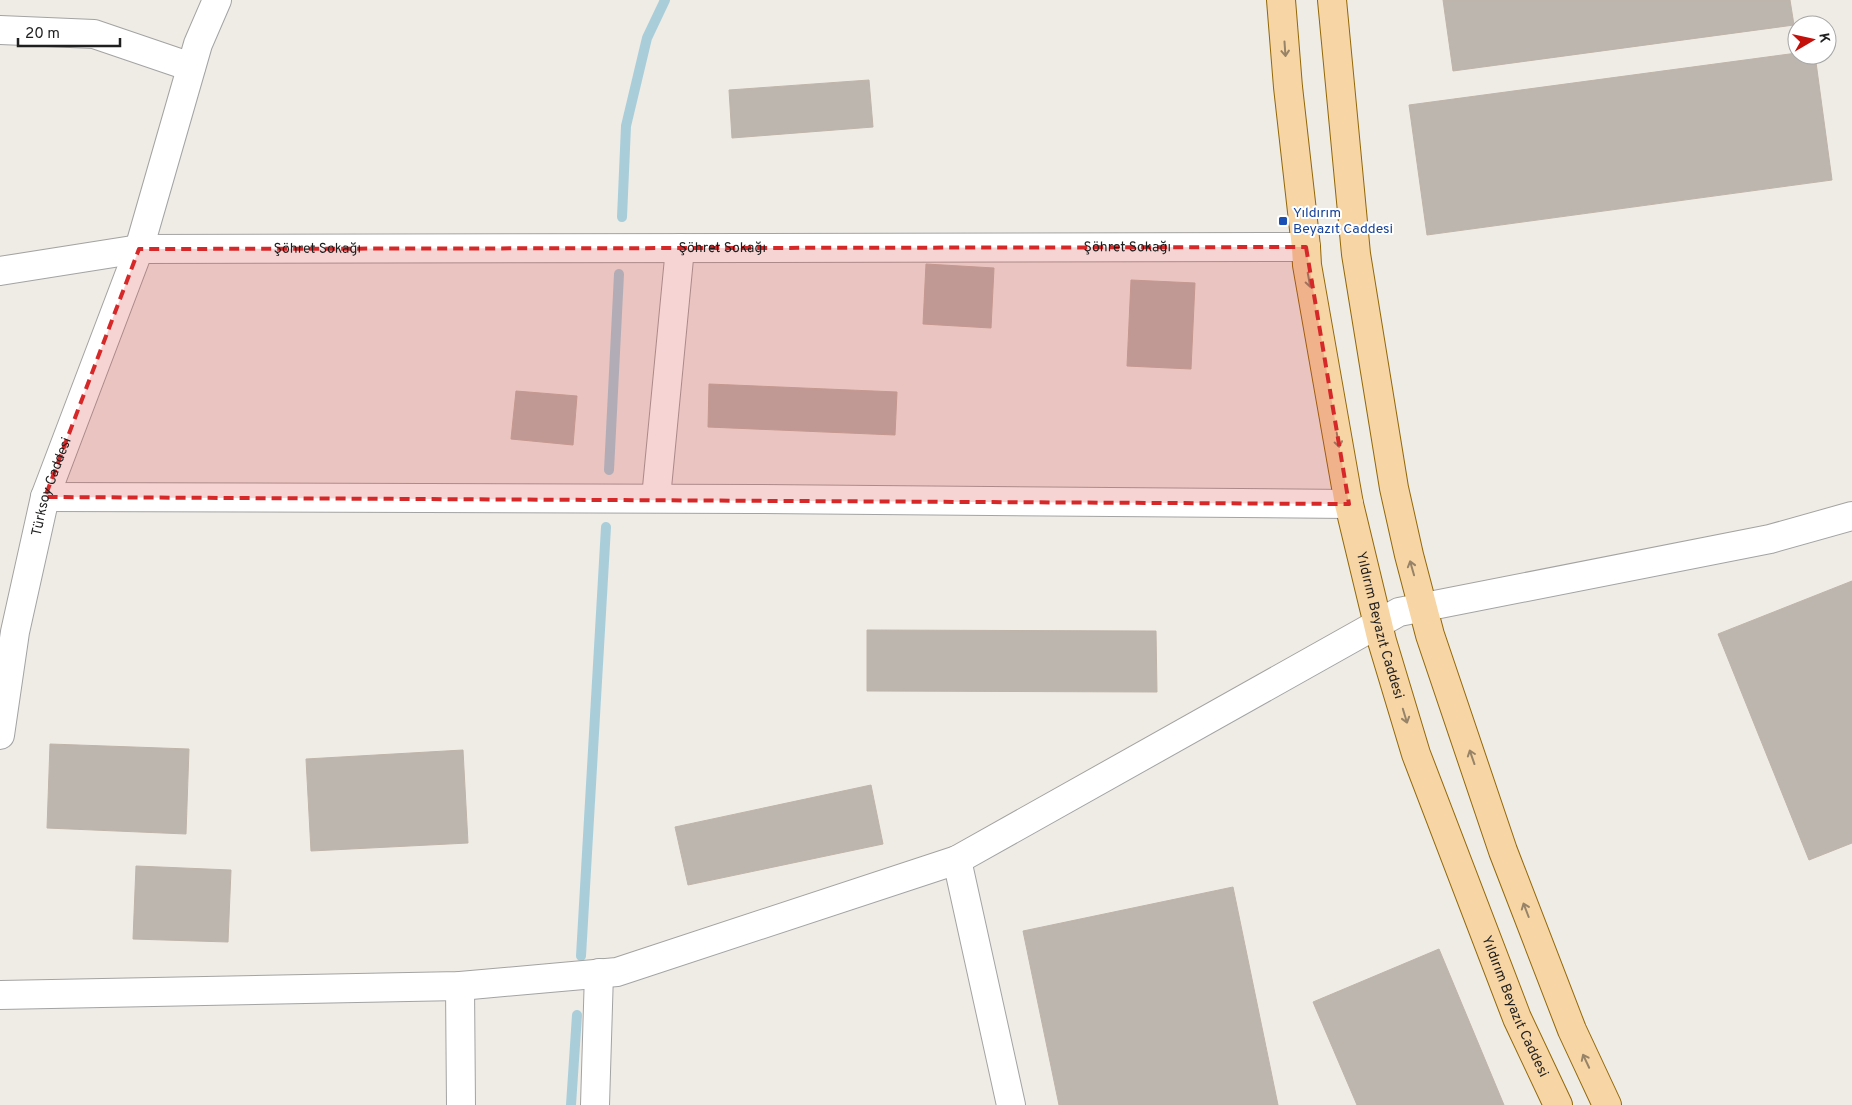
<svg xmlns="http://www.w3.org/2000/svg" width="1852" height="1105" font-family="Overpass,sans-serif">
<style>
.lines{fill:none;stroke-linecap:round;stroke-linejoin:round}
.stream{stroke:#a9ceda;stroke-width:10}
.building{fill:#bcb6af;stroke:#c0b4a9}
.minor-casing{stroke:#a3a3a3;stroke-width:30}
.major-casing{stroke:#926809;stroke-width:30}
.minor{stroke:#fff;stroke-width:28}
.major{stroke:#f7d5a4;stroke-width:28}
.oneway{stroke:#968368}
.marked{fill:#d62828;fill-opacity:0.2;stroke:#d62828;stroke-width:4;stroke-dasharray:10 6;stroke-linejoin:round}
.transit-dot{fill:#1a4fb4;stroke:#fff;stroke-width:2}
.labels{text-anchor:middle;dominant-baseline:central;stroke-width:4;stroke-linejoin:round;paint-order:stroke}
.transit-label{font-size:14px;fill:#164399;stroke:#fff;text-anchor:start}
.street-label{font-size:14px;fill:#1f1f1f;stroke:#fff}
</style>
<rect width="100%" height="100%" fill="#efece6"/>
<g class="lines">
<g class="stream">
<polyline points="622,217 626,126 647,38 665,0"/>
<polyline points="609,470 619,274"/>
<polyline points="581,956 606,527"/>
<polyline points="571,1105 577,1015"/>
</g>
</g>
<g class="building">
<polygon points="1443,0 1790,0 1794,25 1453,71"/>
<polygon points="1797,53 1797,55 1815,55 1832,180 1427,235 1409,105"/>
<polygon points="869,80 873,127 732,138 729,90"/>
<polygon points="926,264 994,268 991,328 923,324"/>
<polygon points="1131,280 1195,283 1191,369 1127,366"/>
<polygon points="709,384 897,392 895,435 708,427"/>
<polygon points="516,391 577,396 573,445 511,439"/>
<polygon points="1852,581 1852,843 1809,860 1718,634"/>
<polygon points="867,630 1156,631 1157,692 867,691"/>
<polygon points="50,744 189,749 186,834 47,828"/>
<polygon points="463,750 468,843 311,851 306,759"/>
<polygon points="871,785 883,844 688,885 675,827"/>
<polygon points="136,866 231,870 228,942 133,939"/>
<polygon points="1233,887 1278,1105 1059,1105 1023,931"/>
<polygon points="1439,949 1504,1105 1357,1105 1313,1002"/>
</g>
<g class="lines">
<g class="minor-casing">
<g id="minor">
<polyline points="0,30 94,34 191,67"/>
<path id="s1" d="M 0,271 L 139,249 L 1306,247"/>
<polyline points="45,497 755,499 1349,504"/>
<polyline points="656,498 680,248"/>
<path id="s2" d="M 0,735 L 15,632 L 45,497 L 139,249 L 198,44 L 217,0"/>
<polyline points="957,860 1011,1105"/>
<polyline points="460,986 461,1105"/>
<polyline points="0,995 460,986 617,972 957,860 1399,612 1770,539 1852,516"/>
<polyline points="595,1105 599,973"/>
</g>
</g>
<g class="major-casing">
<g id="major">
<path id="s3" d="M 1281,0 L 1288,87 L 1306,247 L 1307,265 L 1349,504 L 1382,641 L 1416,754 L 1517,1018 L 1558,1105"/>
<polyline points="1332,0 1356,254 1394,488 1409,555 1430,635 1503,851 1572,1030 1607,1105"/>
</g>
</g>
<use href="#minor" class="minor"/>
<use href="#major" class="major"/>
</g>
<defs><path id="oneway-shaft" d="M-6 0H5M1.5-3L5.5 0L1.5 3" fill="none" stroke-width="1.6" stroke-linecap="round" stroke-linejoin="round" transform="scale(1.25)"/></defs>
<g class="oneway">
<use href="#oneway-shaft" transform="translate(1285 49) rotate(86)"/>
<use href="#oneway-shaft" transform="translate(1309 280) rotate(80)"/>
<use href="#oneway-shaft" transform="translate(1338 440) rotate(80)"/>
<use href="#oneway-shaft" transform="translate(1412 568) rotate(-106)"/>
<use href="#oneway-shaft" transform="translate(1405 716) rotate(73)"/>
<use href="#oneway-shaft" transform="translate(1472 757) rotate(-109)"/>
<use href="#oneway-shaft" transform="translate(1526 910) rotate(-111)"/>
<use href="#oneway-shaft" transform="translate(1586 1061) rotate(-115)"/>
</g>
<path class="marked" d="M 1306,247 L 1349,504 L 45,497 L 139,249 Z"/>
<rect class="transit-dot" x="1278" y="216" width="10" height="10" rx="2.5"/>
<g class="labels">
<g class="transit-label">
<text x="1293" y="213">Yıldırım<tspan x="1293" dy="16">Beyazıt Caddesi</tspan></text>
</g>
<g class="street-label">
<text stroke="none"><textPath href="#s1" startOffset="1129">Şöhret Sokağı</textPath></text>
<text stroke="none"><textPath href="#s1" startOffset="319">Şöhret Sokağı</textPath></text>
<text stroke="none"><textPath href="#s1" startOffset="724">Şöhret Sokağı</textPath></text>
<text stroke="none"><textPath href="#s2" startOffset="254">Türksoy Caddesi</textPath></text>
<text stroke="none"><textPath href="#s3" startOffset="634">Yıldırım Beyazıt Caddesi</textPath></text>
<text stroke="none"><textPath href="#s3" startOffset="1039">Yıldırım Beyazıt Caddesi</textPath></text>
</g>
</g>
<g transform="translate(1812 40) rotate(81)"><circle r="24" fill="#ffffff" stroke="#a5a5a5"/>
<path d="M0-4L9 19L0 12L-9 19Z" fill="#c3100b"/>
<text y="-8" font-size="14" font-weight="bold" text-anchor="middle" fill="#1f1f1f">K</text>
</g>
<path d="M18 38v8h102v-8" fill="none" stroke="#1f1f1f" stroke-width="2.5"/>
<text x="25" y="38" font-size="15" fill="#1f1f1f" stroke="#ffffff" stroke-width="4" paint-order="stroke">20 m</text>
</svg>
